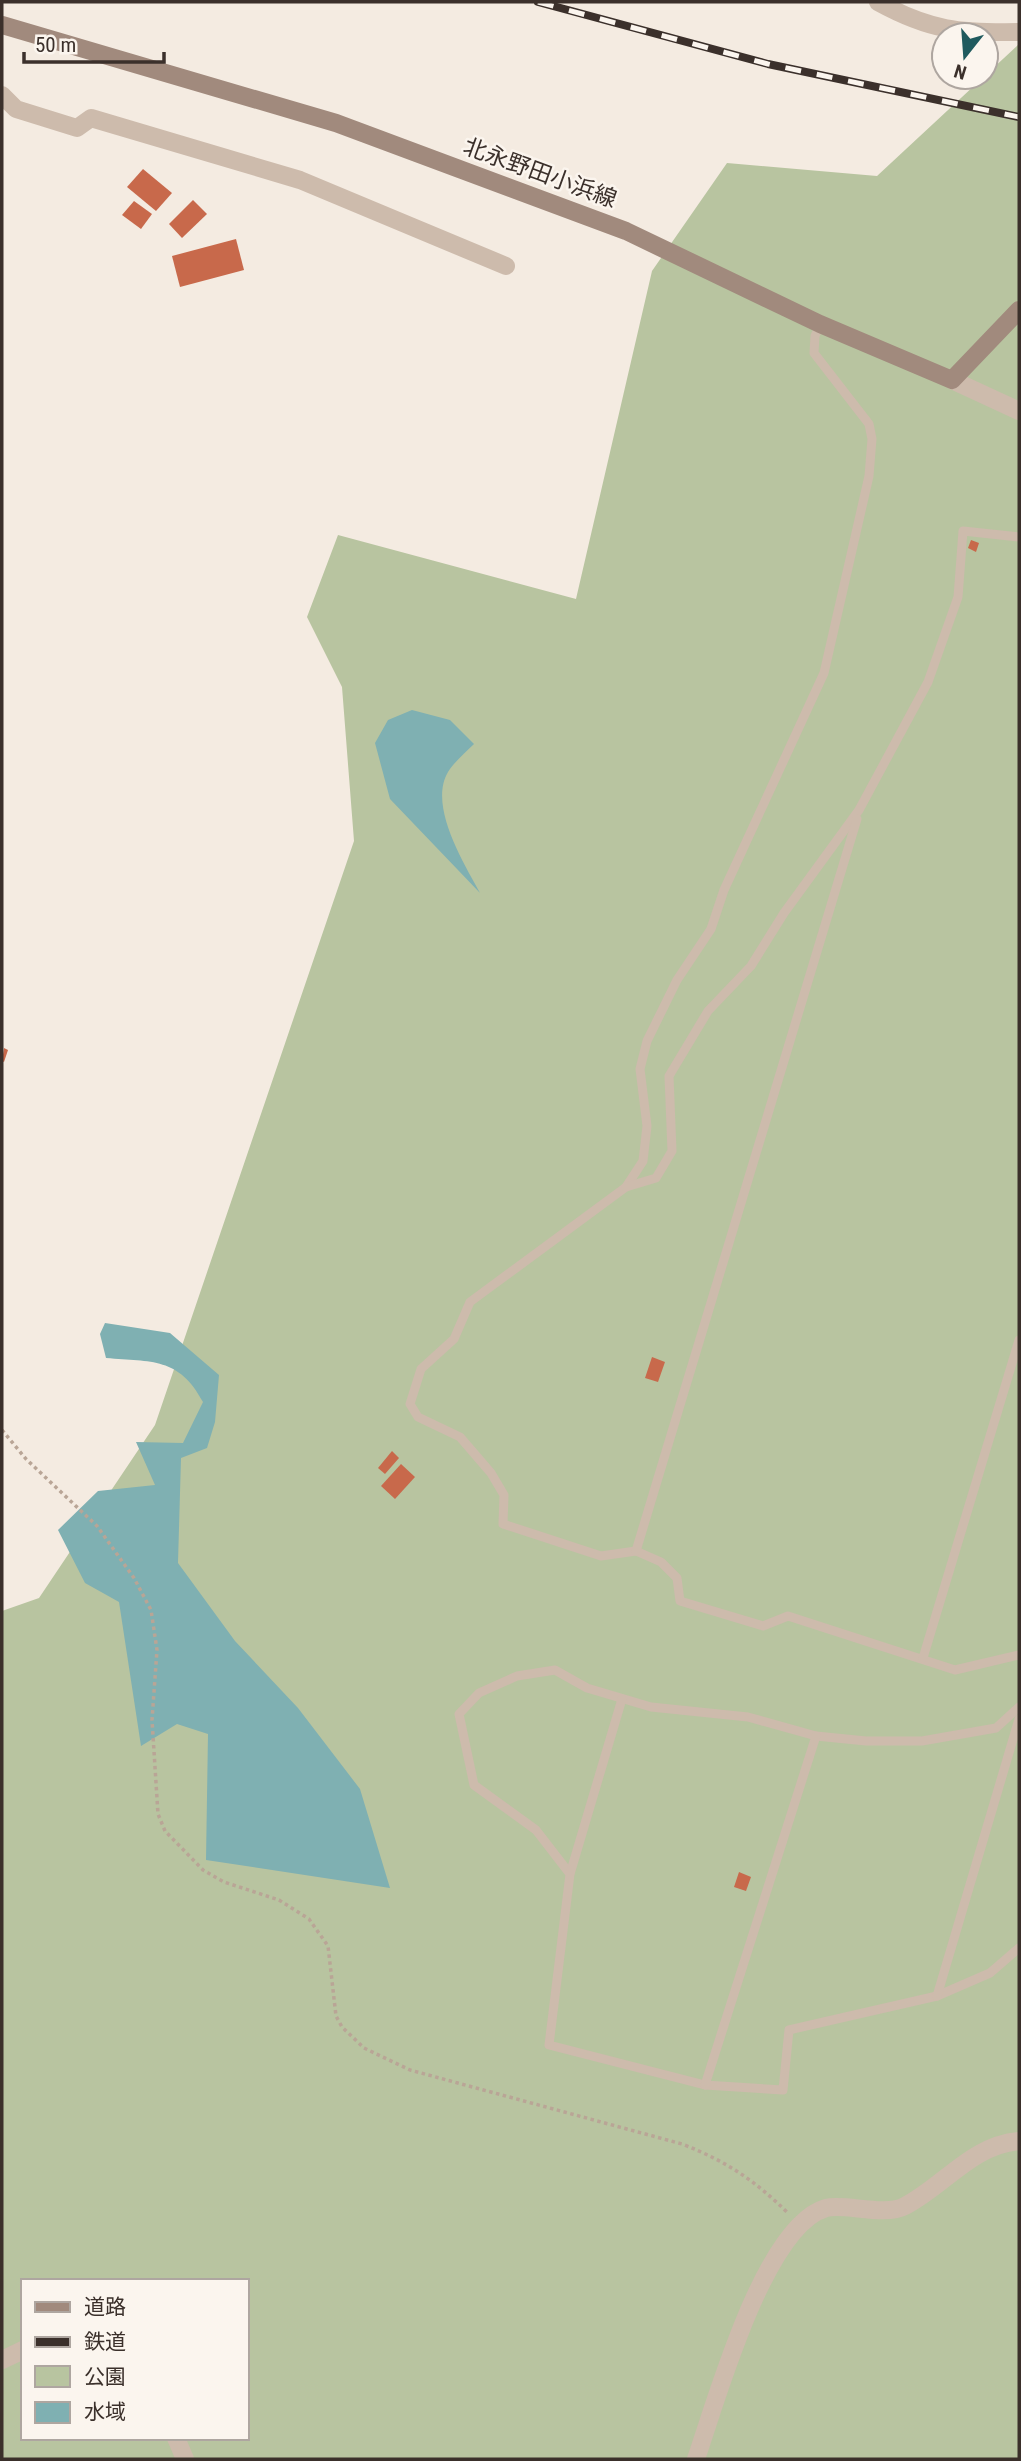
<svg xmlns="http://www.w3.org/2000/svg" width="1021" height="2461" font-family="'Roboto Condensed','Noto Sans JP',sans-serif">
<style>
.green{fill:#b8c4a0;fill-rule:evenodd}
.water{fill:#7fb0b2}
.building{fill:#c8694b}
.lines{fill:none;stroke-linecap:round;stroke-linejoin:round}
.path{stroke:#b9a596;stroke-width:3.5;stroke-dasharray:3.5 3.5;stroke-linecap:butt}
.service{stroke:#cdbbac;stroke-width:9}
.minor{stroke:#cdbbac;stroke-width:18}
.tertiary{stroke:#cdbbac;stroke-width:18}
.secondary{stroke:#a18a7d;stroke-width:18}
.rail-casing{stroke:#3b302b;stroke-width:8}
.rail{stroke:#fbf5ee;stroke-width:5;stroke-dasharray:16;stroke-linecap:butt}
.labels{text-anchor:middle;dominant-baseline:central;stroke-width:5;stroke-linejoin:round;paint-order:stroke}
.street-label{font-size:23px;fill:#3b302b;stroke:#fbf5ee}
</style>
<rect width="100%" height="100%" fill="#f4ebe1"/>
<path class="green" d="M 1019,44 L 1019,2459 L 2,2459 L 2,1611 L 39,1598 L 155,1425 L 354,841 L 342,687 L 307,617 L 338,535 L 576,599 L 652,271 L 727,163 L 877,176 ZM 23,2281 L 247,2281 L 247,2438 L 23,2438 Z"/>
<g class="water">
<path d="M 412,710 L 450,720 L 474,744 C 466,752 454,762 448,772 C 428,806 464,863 480,893 L 390,799 L 375,743 L 388,720 Z"/>
<path d="M 105,1323 L 170,1333 L 219,1375 L 215,1422 L 207,1448 L 181,1458 L 178,1563 L 235,1641 L 298,1708 L 360,1789 L 390,1888 L 206,1860 L 208,1734 L 177,1724 L 141,1746 L 119,1602 L 85,1583 L 58,1530 L 98,1491 L 155,1485 L 136,1442 L 183,1443 L 203,1402 C 179,1357 152,1362 106,1358 L 100,1334 Z"/>
</g>
<g class="building">
<polygon points="143,169 172,193 156,211 127,187"/>
<polygon points="193,200 207,214 182,238 169,224"/>
<polygon points="134,201 152,214 141,229 122,215"/>
<polygon points="236,239 244,270 180,287 172,256"/>
<polygon points="971,540 979,543 976,552 968,548"/>
<polygon points="4,1048 8,1050 4,1062 2,1061"/>
<polygon points="652,1357 665,1362 658,1382 645,1378"/>
<polygon points="392,1451 399,1458 385,1474 378,1468"/>
<polygon points="401,1464 415,1477 395,1499 381,1486"/>
<polygon points="739,1872 751,1877 746,1891 734,1887"/>
</g>
<g class="lines">
<path class="path" d="M 2,1430 L 26,1459 L 97,1526 L 134,1578 L 151,1610 L 157,1650 L 152,1720 L 158,1814 L 165,1831 L 203,1870 L 224,1882 L 279,1900 L 309,1919 L 328,1946 L 336,2016 L 342,2027 L 364,2048 L 410,2070 L 682,2144 C 728,2162 754,2180 789,2214"/>
<g class="service">
<polyline points="820,324 815,336 814,353 869,424 872,439 869,476 824,673 724,890 711,929 677,980 647,1041 640,1069 647,1126 643,1161 626,1187 470,1302 454,1339 421,1369 410,1404 418,1417 460,1437 491,1473 504,1495 503,1524 601,1556 636,1551 661,1562 677,1578 680,1601 763,1626 788,1616 955,1670 1019,1655"/>
<polyline points="626,1187 656,1178 672,1151 669,1076 708,1011 751,966 784,913 859,810 928,682 958,597 963,531 1019,537"/>
<polyline points="636,1551 857,819"/>
<polyline points="923,1658 1019,1340"/>
<polyline points="1019,1707 996,1728 922,1741 866,1741 816,1736 748,1717 651,1707 587,1688 555,1670 517,1676 479,1693 459,1714 474,1785 536,1830 570,1874 549,2045 705,2085 783,2090 789,2030 937,1996 990,1973 1019,1948"/>
<polyline points="570,1874 622,1699"/>
<polyline points="937,1996 1019,1719"/>
<polyline points="705,2085 816,1736"/>
</g>
<g class="minor">
<path d="M 878,2 C 931,31 960,33 1019,32"/>
<polyline points="2,95 16,109 77,128 91,118 300,180 506,266"/>
<polyline points="2,2360 23,2350"/>
<polyline points="176,2438 185,2459"/>
<path d="M 696,2459 C 716,2402 764,2226 826,2208 C 845,2203 884,2217 905,2206 C 945,2185 972,2145 1019,2141"/>
</g>
<polyline class="tertiary" points="952,380 1019,411"/>
<polyline class="secondary" points="2,25 336,123 626,231 820,324 952,380 1019,310"/>
<g class="rail-casing">
<polyline id="rail" points="538,2 768,64 1019,117"/>
</g>
<use href="#rail" class="rail"/>
</g>
<g class="labels">
<g class="street-label">
<text transform="translate(540 173) rotate(20)">北永野田小浜線</text>
</g>
</g>
<rect width="1021" height="2461" fill="none" stroke="#3b302b" stroke-width="7"/>
<rect x="21" y="2279" width="228" height="161" fill="#fbf5ee" stroke="#aea6a0" stroke-width="2"/>
<rect x="35" y="2302" width="35" height="10" fill="#a18a7d" stroke="#aea6a0" stroke-width="2"/>
<text x="84" y="2314" font-size="21" fill="#3b302b">道路</text>
<rect x="35" y="2337" width="35" height="10" fill="#3b302b" stroke="#aea6a0" stroke-width="2"/>
<text x="84" y="2349" font-size="21" fill="#3b302b">鉄道</text>
<rect x="35" y="2366" width="35" height="21" fill="#b8c4a0" stroke="#aea6a0" stroke-width="2"/>
<text x="84" y="2384" font-size="21" fill="#3b302b">公園</text>
<rect x="35" y="2402" width="35" height="21" fill="#7fb0b2" stroke="#aea6a0" stroke-width="2"/>
<text x="84" y="2419" font-size="21" fill="#3b302b">水域</text>
<g transform="translate(965 56) rotate(197)"><circle r="33" fill="#fbf5ee" stroke="#aea6a0" stroke-width="2"/>
<path d="M0-5L12 26L0 18L-12 26Z" fill="#1f5a5e"/>
<text y="-10" font-size="19" font-weight="bold" text-anchor="middle" fill="#3b302b">N</text>
</g>
<path d="M24 52v10h140v-10" fill="none" stroke="#3b302b" stroke-width="3.5"/>
<text x="35" y="52" font-size="21" fill="#3b302b" stroke="#fbf5ee" stroke-width="5" paint-order="stroke">50 m</text>
</svg>
